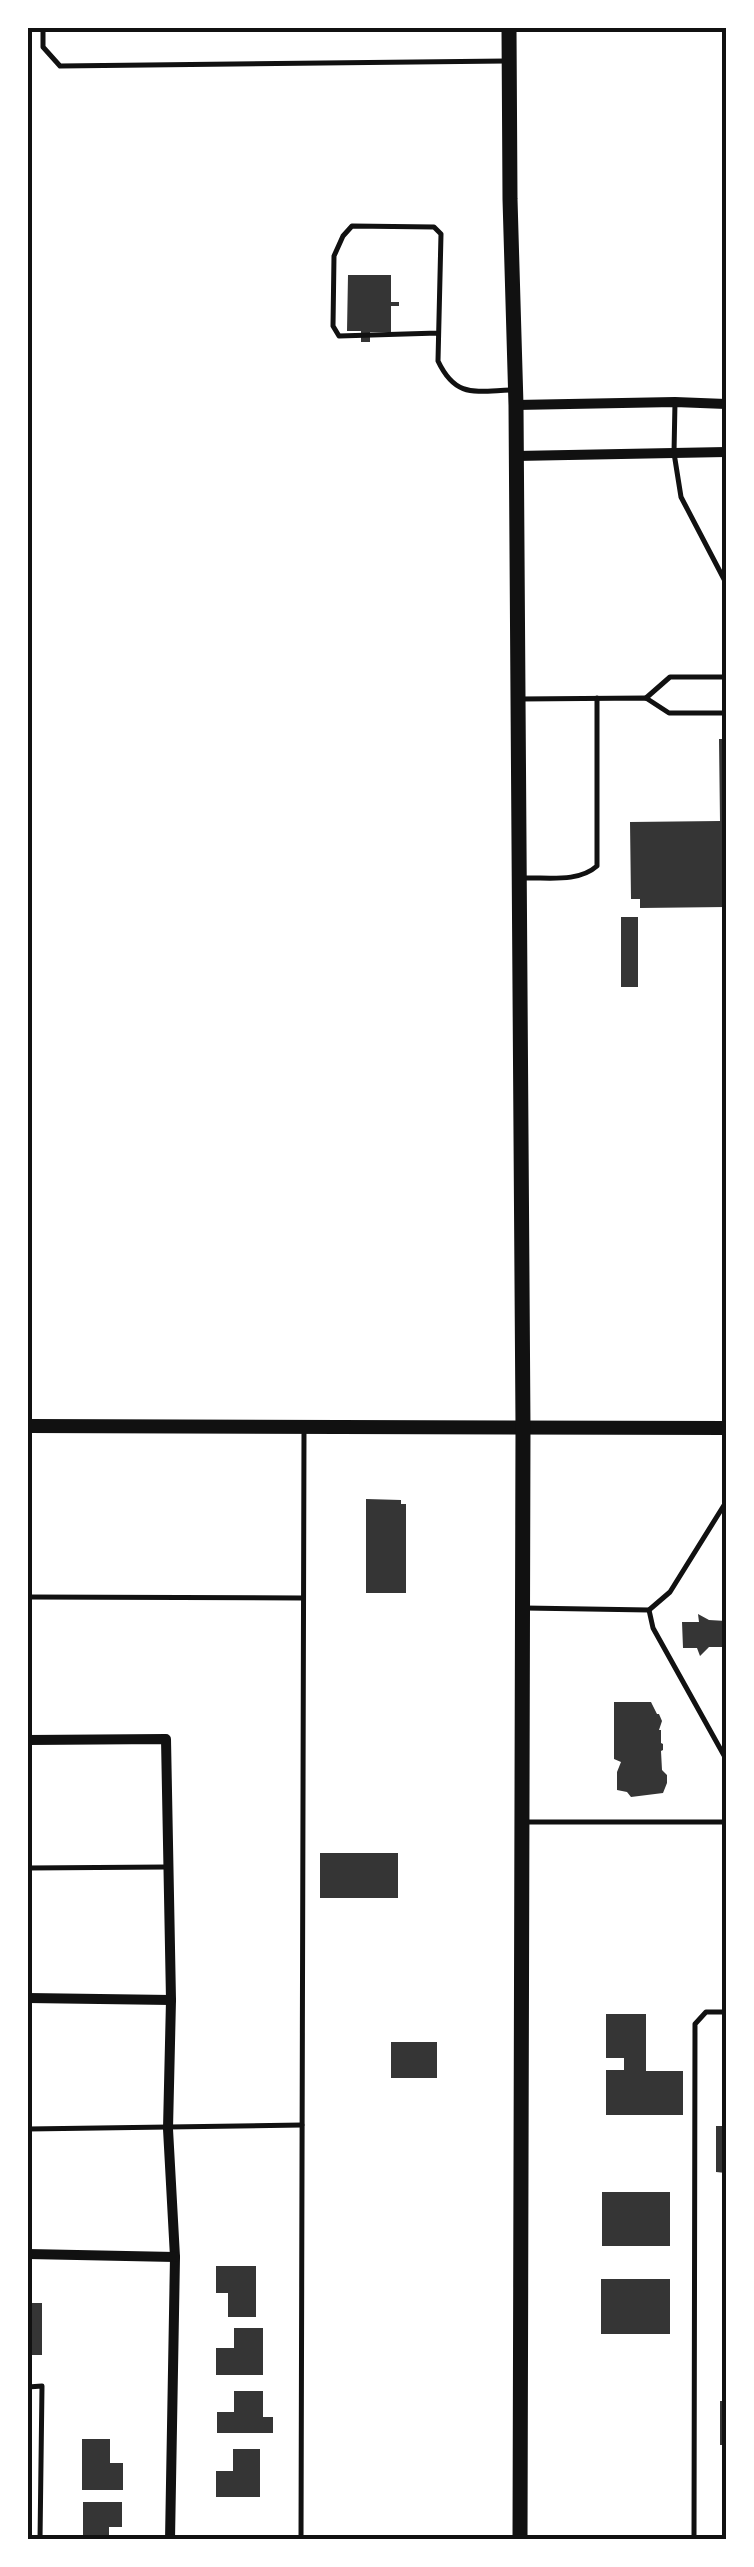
<svg xmlns="http://www.w3.org/2000/svg" width="754" height="2567" font-family="Overpass,sans-serif">
<style>
.building{fill:#353535}
.lines{fill:none;stroke-linecap:round;stroke-linejoin:round}
.service{stroke:#111;stroke-width:5}
.minor{stroke:#111;stroke-width:10}
.tertiary{stroke:#111;stroke-width:14}
.secondary{stroke:#111;stroke-width:15}
.neatline{fill:none;stroke:#111;stroke-width:4}
</style>
<rect width="100%" height="100%" fill="#fff"/>
<g class="building">
<polygon points="348,275 391,275 391,302 399,302 399,306 391,306 391,332 370,332 370,342 361,342 361,331 347,331"/>
<polygon points="719,739 726,739 726,907 640,908 640,899 631,899 630,822 720,821"/>
<rect x="621" y="917" width="17" height="70"/>
<polygon points="366,1499 401,1500 401,1504 406,1504 406,1593 366,1593"/>
<polygon points="698,1614 709,1620 726,1621 726,1647 709,1647 700,1656 697,1648 683,1648 682,1622 699,1622"/>
<polygon points="614,1702 651,1702 657,1714 659,1714 662,1721 659,1730 661,1730 661,1743 663,1744 663,1750 661,1751 662,1770 667,1775 667,1783 663,1793 631,1797 627,1792 617,1790 617,1772 621,1762 614,1759"/>
<rect x="320" y="1853" width="78" height="45"/>
<polygon points="606,2014 646,2014 646,2071 683,2071 683,2115 606,2115 606,2070 624,2070 624,2058 606,2058"/>
<rect x="391" y="2042" width="46" height="36"/>
<polygon points="716,2126 726,2126 726,2173 716,2172"/>
<rect x="602" y="2192" width="68" height="54"/>
<polygon points="216,2266 256,2266 256,2317 228,2317 228,2293 216,2293"/>
<rect x="601" y="2279" width="69" height="55"/>
<rect x="28" y="2303" width="14" height="52"/>
<polygon points="234,2328 263,2328 263,2375 216,2375 216,2348 234,2348"/>
<polygon points="234,2391 263,2391 263,2417 273,2417 273,2433 217,2433 217,2412 234,2412"/>
<rect x="720" y="2401" width="6" height="44"/>
<polygon points="82,2439 110,2439 110,2463 123,2463 123,2490 82,2490"/>
<polygon points="233,2449 260,2449 260,2497 216,2497 216,2471 233,2471"/>
<polygon points="83,2502 122,2502 122,2527 109,2527 109,2540 83,2540"/>
</g>
<g class="lines">
<g class="service">
<polyline points="43,28 43,47 60,66 506,61"/>
<path d="M 438,333 L 339,336 L 333,326 L 334,256 L 343,236 L 352,226 L 434,227 L 441,234 L 438,361 C 456,399 476,391 512,390"/>
<polyline points="675,402 674,453 681,497 726,583"/>
<polyline points="646,698 670,677 726,677"/>
<polyline points="520,699 646,698 669,713 726,713"/>
<path d="M 522,878 C 547,877 578,883 597,866 L 597,698"/>
<polyline points="28,1597 303,1598"/>
<polyline points="525,1608 649,1610 670,1592 726,1502"/>
<polyline points="649,1610 653,1628 726,1759"/>
<polyline points="524,1822 726,1822"/>
<polyline points="28,1868 166,1867"/>
<polyline points="28,2129 302,2125"/>
<polyline points="28,2387 42,2386 40,2540"/>
<polyline points="301,2540 304,1429"/>
<polyline points="694,2540 695,2024 706,2012 726,2012"/>
</g>
<g class="minor">
<polyline points="516,405 675,402 726,404"/>
<polyline points="516,456 726,452"/>
<polyline points="28,1740 166,1739 171,2000 168,2129 175,2257 170,2540"/>
<polyline points="28,1998 171,2000"/>
<polyline points="28,2254 175,2257"/>
</g>
<polyline class="tertiary" points="28,1426 726,1428"/>
<polyline class="secondary" points="509,28 510,199 516,405 523,1427 520,2540"/>
</g>
<rect width="754" height="2567" fill="none" stroke="#ffffff" stroke-width="60"/>
<rect x="30" y="30" width="694" height="2507" class="neatline"/>
</svg>
